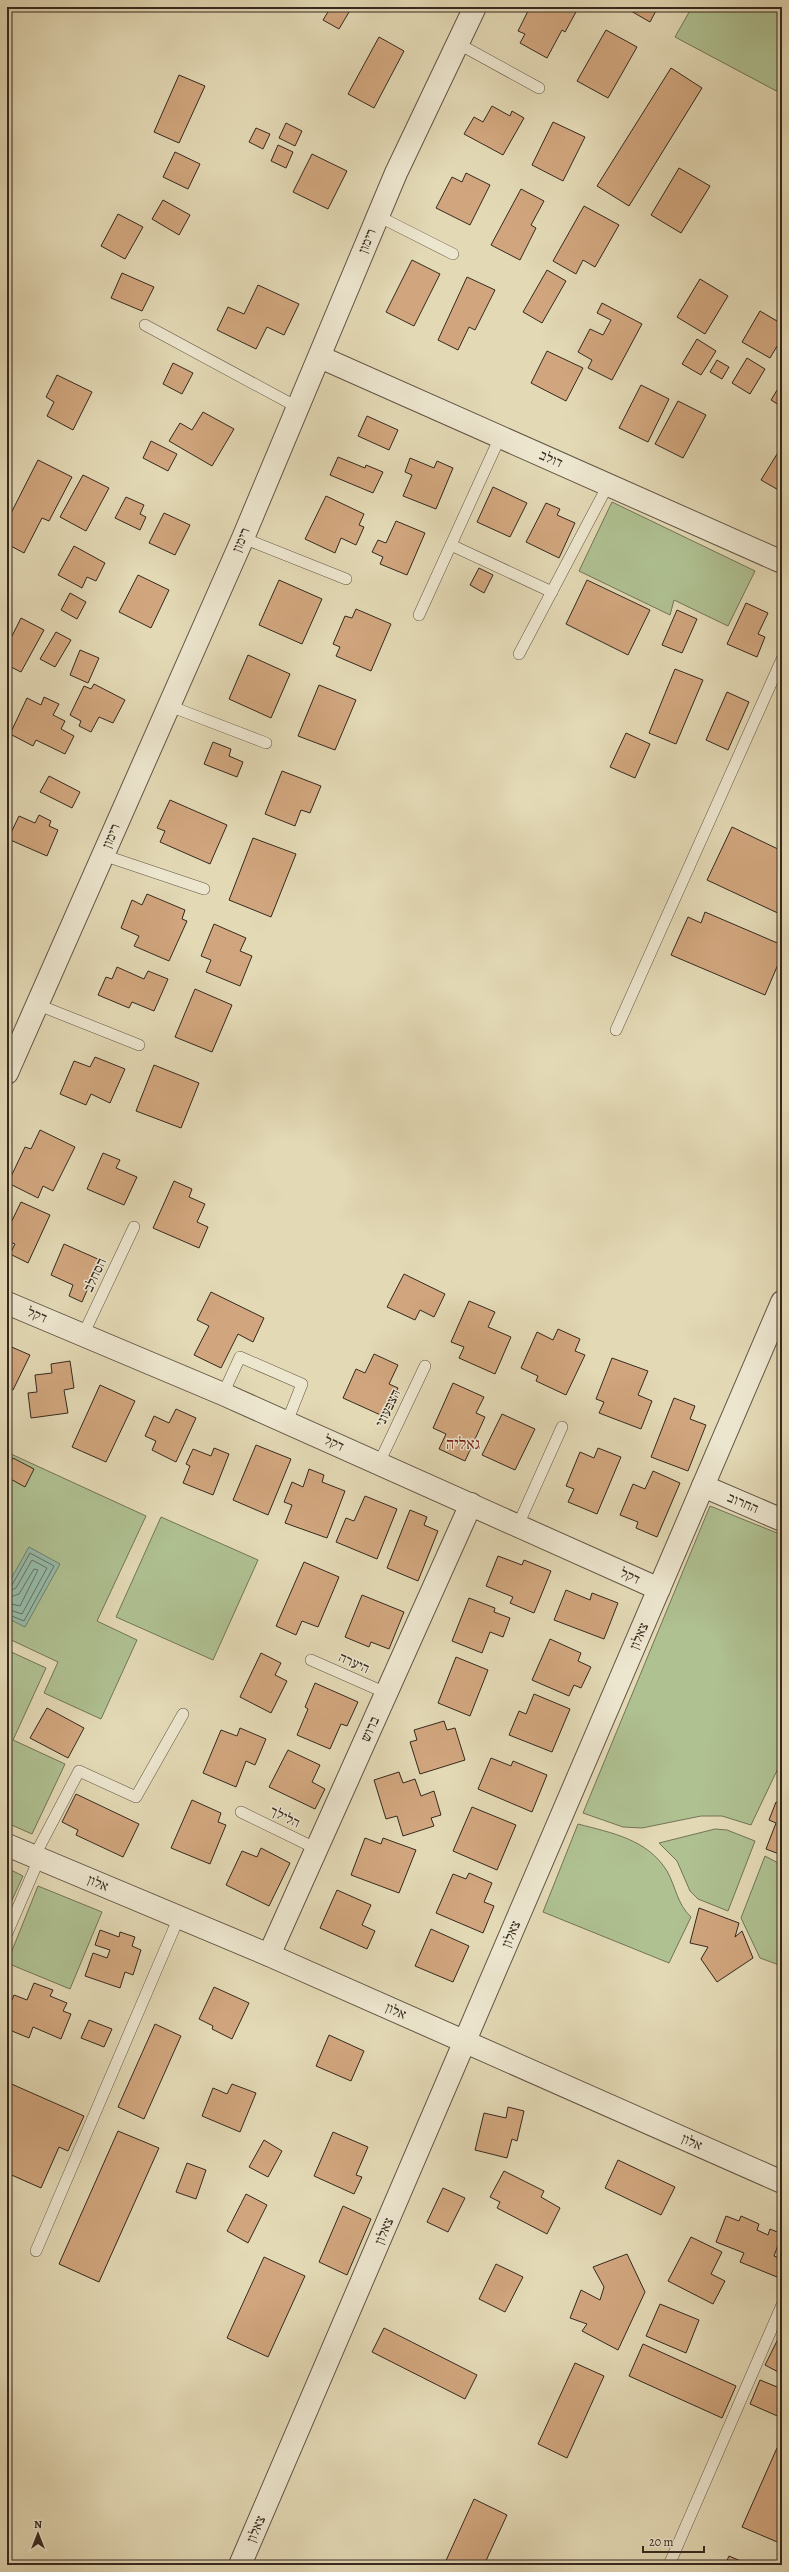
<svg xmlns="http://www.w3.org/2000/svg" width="789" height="2572" font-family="Alegreya,'Frank Ruhl Libre',serif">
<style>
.green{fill:#afc091;stroke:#727458}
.water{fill:#96bba8;stroke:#708171}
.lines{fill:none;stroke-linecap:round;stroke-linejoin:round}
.shore{stroke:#667264;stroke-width:1}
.building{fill:#d1a67e;stroke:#36291f}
.service-casing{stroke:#615544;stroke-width:12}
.minor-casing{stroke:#615544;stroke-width:24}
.tertiary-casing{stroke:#615544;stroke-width:24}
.service{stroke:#ede6cf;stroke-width:11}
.minor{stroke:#ede6cf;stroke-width:22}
.tertiary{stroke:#ede6cf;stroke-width:22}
.labels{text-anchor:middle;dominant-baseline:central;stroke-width:3;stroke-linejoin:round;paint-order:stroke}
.street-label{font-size:14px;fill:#36291f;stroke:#ede6cf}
.quarter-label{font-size:16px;fill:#7a1f14;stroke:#ede6cf}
</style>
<rect width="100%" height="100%" fill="#e3d9b5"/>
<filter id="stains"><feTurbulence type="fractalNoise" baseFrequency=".005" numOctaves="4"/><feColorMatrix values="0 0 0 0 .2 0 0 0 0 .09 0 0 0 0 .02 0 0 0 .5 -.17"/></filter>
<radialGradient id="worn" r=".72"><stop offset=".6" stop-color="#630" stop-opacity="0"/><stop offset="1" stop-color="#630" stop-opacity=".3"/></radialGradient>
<g class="green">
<polygon points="692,7 782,7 782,94 675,37"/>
<polygon points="612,502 755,571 728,626 674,600 670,615 579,571"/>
<polygon points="11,1454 146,1516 97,1621 137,1640 101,1719 44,1693 58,1662 7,1638 7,1463"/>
<polygon points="710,1506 782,1535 782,1760 751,1825 722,1816 701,1816 642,1828 623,1827 583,1813"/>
<polygon points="161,1517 258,1560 213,1660 116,1617"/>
<polygon points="7,1650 46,1668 13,1740 65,1764 32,1834 7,1823"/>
<path d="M 578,1824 C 612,1833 647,1839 667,1871 C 676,1887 677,1904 691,1917 L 669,1963 L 543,1912 Z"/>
<polygon points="715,1829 727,1830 755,1841 728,1911 698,1899 690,1891 677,1861 659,1843"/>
<polygon points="765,1856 782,1865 782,1966 760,1958 741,1918"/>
<polygon points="7,1868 23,1876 7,1911"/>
<polygon points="38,1886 102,1912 70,1989 7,1963"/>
</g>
<polygon class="water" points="29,1547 60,1564 25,1627 7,1618 7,1586"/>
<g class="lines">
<g class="shore">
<polyline points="7,1587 12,1585 30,1553 54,1566 24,1621 7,1614"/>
<polyline points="7,1592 16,1588 32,1560 47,1568 22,1614 7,1609"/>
<polyline points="7,1598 19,1594 34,1569 38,1570 20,1606 7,1603"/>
</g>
</g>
<g class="building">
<polygon points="331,7 352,7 339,29 323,20"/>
<polygon points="530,7 571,7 577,10 565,32 562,30 547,58 520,43 525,34 518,31"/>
<polygon points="624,7 658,7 650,22"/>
<polygon points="606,30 637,47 608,98 577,81"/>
<polygon points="379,37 404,51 374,108 348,94"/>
<polygon points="671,68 702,88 629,206 597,186"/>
<polygon points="179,75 205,86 179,143 154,132"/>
<polygon points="492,106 510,116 512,111 524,118 503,155 464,134 474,117 483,122"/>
<polygon points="553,122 585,137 563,181 532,165"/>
<polygon points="286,123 302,131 295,146 279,138"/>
<polygon points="256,128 270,134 263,149 249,142"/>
<polygon points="278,145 293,152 286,168 271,161"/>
<polygon points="175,152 200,164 188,189 163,177"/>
<polygon points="312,154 347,171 328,209 293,192"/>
<polygon points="679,168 710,186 681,233 651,215"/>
<polygon points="466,173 490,185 470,225 436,208 452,177 462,182"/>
<polygon points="521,189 544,201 531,225 536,228 520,260 491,245"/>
<polygon points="163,200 190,215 179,235 152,219"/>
<polygon points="584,206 619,225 595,267 583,260 576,274 553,261"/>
<polygon points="118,214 143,227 125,259 101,246"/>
<polygon points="412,260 440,274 414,326 386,312"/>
<polygon points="547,270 566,281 542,323 523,312"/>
<polygon points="122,273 154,287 142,311 111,298"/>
<polygon points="467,277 495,290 475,330 469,327 458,350 438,340"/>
<polygon points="700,279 728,296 705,334 677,317"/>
<polygon points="258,285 299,304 284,335 267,327 256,349 217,330 228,307 244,314"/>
<polygon points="602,303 642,324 612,380 588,368 592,360 578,352 590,329 603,335 611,320 597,313"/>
<polygon points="760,311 782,324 782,338 770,358 742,342"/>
<polygon points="697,339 716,351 701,375 682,364"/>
<polygon points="547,351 583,368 566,401 531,383"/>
<polygon points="747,358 765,369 750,394 732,383"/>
<polygon points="717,360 729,367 722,379 710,372"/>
<polygon points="173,363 193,373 182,394 163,384"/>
<polygon points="57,375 92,392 73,430 47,416 54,402 46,397"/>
<polygon points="782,382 782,407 771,400"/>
<polygon points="641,385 669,399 648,442 619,428"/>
<polygon points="678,401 706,415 683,458 655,444"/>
<polygon points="203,412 234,429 212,466 169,441 180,423 192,430"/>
<polygon points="367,416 398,430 389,450 358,436"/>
<polygon points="151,441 177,454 168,471 143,458"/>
<polygon points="782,446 782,492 761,480"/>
<polygon points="338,457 365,468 366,465 383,472 373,493 330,475"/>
<polygon points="410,458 434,468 437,461 453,468 436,509 403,496 412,475 405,472"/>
<polygon points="38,460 72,477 49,521 42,518 24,553 7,544 7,521"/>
<polygon points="83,475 109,488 86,531 60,517"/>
<polygon points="493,487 527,503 510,537 477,522"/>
<polygon points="326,496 364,514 359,525 364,527 356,545 341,538 335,553 305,539"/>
<polygon points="126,497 144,505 140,514 146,517 140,530 115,518"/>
<polygon points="546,503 560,509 557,515 575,523 559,558 526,542"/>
<polygon points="164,513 190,525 175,555 149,543"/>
<polygon points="396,521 425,533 407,575 380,564 383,557 372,552 378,540 386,543"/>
<polygon points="74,546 105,563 96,581 87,577 82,588 58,575"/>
<polygon points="479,568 493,575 484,593 470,585"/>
<polygon points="138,575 169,590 151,628 119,612"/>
<polygon points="279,580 322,599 302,644 259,625"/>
<polygon points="587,580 650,610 628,655 566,624"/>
<polygon points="70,593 86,602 77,619 61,610"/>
<polygon points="746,603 768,613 758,634 765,637 757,657 727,644"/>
<polygon points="356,609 391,624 371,671 336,656 340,647 333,644 345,616 352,618"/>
<polygon points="677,610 697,619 682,653 662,645"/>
<polygon points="7,611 12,614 7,623"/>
<polygon points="21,618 44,630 21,672 7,665 7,646"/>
<polygon points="56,632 71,640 55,667 40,659"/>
<polygon points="80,650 99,658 88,683 70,675"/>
<polygon points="248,655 290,674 271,718 229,699"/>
<polygon points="675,669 703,680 676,744 649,733"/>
<polygon points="94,684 125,700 113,723 99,717 91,732 79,726 81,721 70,715 84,686 91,689"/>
<polygon points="319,685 356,700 335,750 298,736"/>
<polygon points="727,692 749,702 728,750 706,740"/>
<polygon points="44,697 59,704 53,715 65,721 61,729 74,736 65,754 36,740 33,746 10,734 27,698 41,705"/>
<polygon points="626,733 650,744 635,778 610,767"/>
<polygon points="213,742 231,749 229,756 243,762 237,777 204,764"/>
<polygon points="7,758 11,760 7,768"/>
<polygon points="282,771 321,786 310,813 301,810 295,826 265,814"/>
<polygon points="49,776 80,792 72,808 40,792"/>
<polygon points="170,800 227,825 210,864 160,842 165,831 157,828"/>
<polygon points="39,815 51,821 49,826 58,830 47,856 8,839 19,816 35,823"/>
<polygon points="732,827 782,851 782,915 707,880"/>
<polygon points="253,838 296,854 271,917 229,900"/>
<polygon points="147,894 185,910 182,919 187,921 169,961 134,946 139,936 121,928 132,900 142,905"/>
<polygon points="705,912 782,945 782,955 765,995 671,955 688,917 701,923"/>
<polygon points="214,924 246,938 240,951 252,956 240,986 206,972 211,960 201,956"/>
<polygon points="117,967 144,979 148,971 168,979 154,1011 132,1002 129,1008 98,995 106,977 112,979"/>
<polygon points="195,989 232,1005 212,1052 175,1037"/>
<polygon points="95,1057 125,1069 110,1103 91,1094 86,1105 60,1094 74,1061 90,1067"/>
<polygon points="154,1065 199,1083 181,1128 136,1111"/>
<polygon points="40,1130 75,1147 53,1191 43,1186 38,1198 8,1183 25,1147 31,1149"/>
<polygon points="103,1153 120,1160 116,1168 137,1177 124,1205 87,1189"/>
<polygon points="174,1181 192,1189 189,1197 205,1204 197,1222 208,1227 199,1248 153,1228"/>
<polygon points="21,1202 50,1215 28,1263 10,1254 15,1244 7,1241 7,1231"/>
<polygon points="64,1244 100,1260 82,1302 69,1296 73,1285 51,1275"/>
<polygon points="404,1274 445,1294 434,1317 420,1310 415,1320 387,1307"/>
<polygon points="211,1292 264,1318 253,1342 238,1334 221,1368 194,1355 209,1326 197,1320"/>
<polygon points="469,1301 495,1312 488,1327 511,1337 495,1374 459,1358 464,1347 451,1342"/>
<polygon points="558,1329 580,1339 575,1351 585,1355 566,1395 536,1381 538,1376 521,1368 537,1332 553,1340"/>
<polygon points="7,1345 30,1355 13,1390 7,1387"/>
<polygon points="374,1354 398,1365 389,1384 398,1388 385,1417 343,1398 356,1369 365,1373"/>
<polygon points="612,1358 648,1371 638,1395 652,1401 641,1429 599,1413 604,1402 596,1399"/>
<polygon points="70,1361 74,1388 64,1390 68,1413 31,1418 28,1393 37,1392 35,1375 52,1373 51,1364"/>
<polygon points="453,1383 484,1397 476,1413 485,1417 465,1461 439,1449 446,1434 433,1428"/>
<polygon points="100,1385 135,1401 106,1462 72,1447"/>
<polygon points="674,1398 695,1406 690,1419 706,1425 688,1471 651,1457"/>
<polygon points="176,1409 196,1418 176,1462 152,1450 156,1441 145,1436 154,1416 169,1423"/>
<polygon points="502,1414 535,1429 515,1470 482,1455"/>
<polygon points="256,1445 291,1459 268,1515 233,1500"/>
<polygon points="214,1448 229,1454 213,1495 183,1483 190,1466 186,1464 193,1449 211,1456"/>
<polygon points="598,1448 621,1457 597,1514 568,1502 574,1489 566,1486 580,1452 594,1458"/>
<polygon points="13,1458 34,1469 25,1487 7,1477 7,1469"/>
<polygon points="309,1469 324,1475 322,1482 345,1491 327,1538 285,1523 292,1505 284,1502 292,1482 303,1487"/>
<polygon points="653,1471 680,1483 657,1537 636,1528 638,1522 620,1515 633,1484 645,1489"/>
<polygon points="365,1496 397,1509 377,1559 336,1542 346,1518 354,1521"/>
<polygon points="410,1510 427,1517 424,1525 438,1531 418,1581 387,1568"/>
<polygon points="498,1556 522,1565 524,1560 551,1571 534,1613 510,1603 513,1597 486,1586"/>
<polygon points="304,1562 339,1577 318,1627 302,1621 296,1635 276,1626"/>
<polygon points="566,1590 590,1600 592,1593 618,1603 604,1639 554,1620"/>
<polygon points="362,1595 404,1612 389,1649 371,1642 369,1647 345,1637"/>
<polygon points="469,1598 495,1608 494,1612 510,1618 503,1637 490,1632 482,1653 452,1641"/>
<polygon points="550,1639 581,1653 578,1661 591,1667 581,1688 574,1685 569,1696 532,1680"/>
<polygon points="261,1653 281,1663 275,1675 287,1681 271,1713 240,1697"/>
<polygon points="456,1657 488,1670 470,1716 438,1703"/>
<polygon points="315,1683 358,1702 347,1726 341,1724 330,1749 297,1735 308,1709 305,1707"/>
<polygon points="534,1694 570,1709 552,1752 509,1735 519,1711 526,1714"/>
<polygon points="47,1708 84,1728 68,1758 30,1738"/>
<polygon points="444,1721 447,1730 455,1728 465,1760 420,1774 410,1742 417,1740 414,1730"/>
<polygon points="240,1728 266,1739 255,1765 246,1761 236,1787 203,1773 221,1730 237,1736"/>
<polygon points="288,1750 320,1765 312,1782 325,1789 315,1809 269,1787"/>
<polygon points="491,1758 511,1766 513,1761 547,1775 532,1812 478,1789"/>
<polygon points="399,1772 403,1783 415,1779 421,1796 434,1791 441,1815 431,1818 434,1826 403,1836 397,1816 386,1819 374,1780"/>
<polygon points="76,1794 139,1824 123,1857 76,1835 78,1830 62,1822"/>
<polygon points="192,1800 221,1813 218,1822 226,1825 210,1864 171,1848"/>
<polygon points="776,1802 782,1805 782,1855 766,1849 776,1823 769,1820"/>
<polygon points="472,1807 516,1825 497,1870 453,1851"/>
<polygon points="365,1838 381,1844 383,1838 416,1850 399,1893 351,1875"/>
<polygon points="261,1848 290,1863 269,1906 226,1885 242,1851 257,1857"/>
<polygon points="469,1873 492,1883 484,1902 494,1906 483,1933 436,1913 453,1874 466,1879"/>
<polygon points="337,1890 371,1905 362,1925 375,1931 367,1949 320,1928"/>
<polygon points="699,1908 739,1923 735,1937 742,1931 753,1958 717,1982 701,1959 708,1947 690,1943"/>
<polygon points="431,1929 469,1946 453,1982 415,1966"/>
<polygon points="100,1930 119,1937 120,1932 135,1937 132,1946 141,1950 133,1975 125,1972 120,1988 85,1976 93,1953 107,1958 110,1950 95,1945"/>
<polygon points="34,1983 53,1990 50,1996 67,2003 63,2011 71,2014 61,2039 33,2027 29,2038 7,2029 7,2012 14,1995 27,2000"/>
<polygon points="214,1987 249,2003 232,2039 212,2029 213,2026 199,2019"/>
<polygon points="89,2020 112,2029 104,2047 81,2038"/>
<polygon points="155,2024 181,2036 144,2119 118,2107"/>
<polygon points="329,2035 364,2051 351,2081 316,2066"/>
<polygon points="7,2082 84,2116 68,2151 59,2147 41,2188 7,2173"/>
<polygon points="232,2084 256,2093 240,2132 202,2116 213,2088 227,2094"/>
<polygon points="508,2107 524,2111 517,2141 512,2139 507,2158 475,2150 484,2113 506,2118"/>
<polygon points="118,2131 159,2148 99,2282 59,2264"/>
<polygon points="333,2132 368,2147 356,2175 362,2177 354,2194 314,2176"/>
<polygon points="264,2140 282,2151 268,2177 249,2167"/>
<polygon points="618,2160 675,2187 661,2215 605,2188"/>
<polygon points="187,2163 206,2170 196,2199 176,2192"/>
<polygon points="504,2171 544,2191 541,2197 560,2208 547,2234 497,2208 500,2202 490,2197"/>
<polygon points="443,2188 465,2198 448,2232 427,2222"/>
<polygon points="246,2194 267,2205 248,2243 227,2231"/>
<polygon points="343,2206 371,2219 347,2275 319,2262"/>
<polygon points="726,2216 739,2221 741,2216 759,2224 757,2230 768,2235 770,2229 782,2234 774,2256 782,2259 777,2277 740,2262 744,2253 716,2242"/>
<polygon points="691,2237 722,2252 711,2274 725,2281 713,2304 668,2281"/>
<polygon points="627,2254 645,2292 618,2350 582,2331 587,2324 570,2318 581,2290 600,2300 604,2287 593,2267"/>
<polygon points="264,2257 305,2276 268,2357 227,2338"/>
<polygon points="496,2264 523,2277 505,2312 479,2299"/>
<polygon points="660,2304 699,2320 686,2353 646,2336"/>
<polygon points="384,2328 477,2375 465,2399 372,2352"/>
<polygon points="779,2337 782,2339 782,2374 765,2365"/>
<polygon points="643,2344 736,2386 722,2418 629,2376"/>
<polygon points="575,2363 604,2376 567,2458 538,2444"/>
<polygon points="760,2380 782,2389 782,2418 750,2404"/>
<polygon points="777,2448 782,2450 782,2544 742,2527"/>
<polygon points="474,2499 507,2515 484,2565 444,2565"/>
<polygon points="729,2556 750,2565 725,2565"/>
</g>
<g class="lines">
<g class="service-casing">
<g id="service">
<polyline points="457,43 539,88"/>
<polyline points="378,216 453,254"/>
<polyline points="145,325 297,407"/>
<polyline points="243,538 346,579"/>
<polyline points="451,545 552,592"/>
<polyline points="419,615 500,437"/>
<polyline points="519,654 608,485"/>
<polyline points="167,705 266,743"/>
<polyline points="103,855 204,889"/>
<polyline points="36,1004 139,1045"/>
<polyline points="616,1030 782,659"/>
<polyline points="83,1335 134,1227"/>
<polyline points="223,1394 240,1357 302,1384 287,1422"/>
<polyline points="379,1463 425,1366"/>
<polyline points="518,1525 562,1427"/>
<polyline points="311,1660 386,1693"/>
<polyline points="241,1812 317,1849"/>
<polyline points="34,1857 79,1771 136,1797 183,1714"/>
<polyline points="7,1933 39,1859"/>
<polyline points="36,2251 179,1917"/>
<polyline points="669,2565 782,2305"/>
</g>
</g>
<g class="minor-casing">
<g id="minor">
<polyline points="320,357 782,562"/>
<polyline points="7,1073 243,538 396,173 475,7"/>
<polyline points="7,1303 223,1394 659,1589"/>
<polyline points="703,1486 782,1520"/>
<polyline points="269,1955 471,1504"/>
<polyline points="240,2565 782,1302"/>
</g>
</g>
<g class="tertiary-casing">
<polyline id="tertiary" points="7,1845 269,1955 782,2182"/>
</g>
<use href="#service" class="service"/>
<use href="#minor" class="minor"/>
<use href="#tertiary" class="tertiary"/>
</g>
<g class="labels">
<g class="street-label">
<text transform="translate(367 241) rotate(-68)">רימון</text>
<text transform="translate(551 459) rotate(24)">דולב</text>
<text transform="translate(241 540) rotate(-67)">רימון</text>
<text transform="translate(111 836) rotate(-67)">רימון</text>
<text transform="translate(95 1275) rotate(-65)">הסחלב</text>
<text transform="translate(37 1315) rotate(23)">דקל</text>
<text transform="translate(388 1408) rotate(-64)">הצבעוני</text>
<text transform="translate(334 1443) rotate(24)">דקל</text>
<text transform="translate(743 1503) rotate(23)">החרוב</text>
<text transform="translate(630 1576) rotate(24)">דקל</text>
<text transform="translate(639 1636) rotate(-67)">צאלון</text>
<text transform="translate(354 1663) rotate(24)">היערה</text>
<text transform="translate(370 1729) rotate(-66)">ברוש</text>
<text transform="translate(285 1817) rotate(26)">הלילך</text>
<text transform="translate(98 1883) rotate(23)">אלון</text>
<text transform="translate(511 1934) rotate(-67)">צאלון</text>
<text transform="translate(396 2011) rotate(24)">אלון</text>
<text transform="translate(692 2142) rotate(24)">אלון</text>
<text transform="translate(384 2231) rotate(-67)">צאלון</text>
<text transform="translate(256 2529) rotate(-67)">צאלון</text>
</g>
<g class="quarter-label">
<text x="463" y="1444">גאליה</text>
</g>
</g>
<rect width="789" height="2572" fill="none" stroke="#e3d9b5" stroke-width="24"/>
<rect x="8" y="8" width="773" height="2556" fill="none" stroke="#36291f" stroke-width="2"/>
<rect x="12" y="12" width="765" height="2548" fill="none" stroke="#36291f"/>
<g transform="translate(38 2534)" stroke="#ede6cf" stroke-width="3" paint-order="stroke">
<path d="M0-3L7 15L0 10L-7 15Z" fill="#36291f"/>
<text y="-6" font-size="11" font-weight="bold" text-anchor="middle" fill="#36291f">N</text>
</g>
<path d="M643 2546v6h61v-6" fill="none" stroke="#36291f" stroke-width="2"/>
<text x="649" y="2546" font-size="12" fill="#36291f" stroke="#ede6cf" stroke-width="3" paint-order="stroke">20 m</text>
<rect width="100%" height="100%" filter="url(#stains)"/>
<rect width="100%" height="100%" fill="url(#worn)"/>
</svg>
